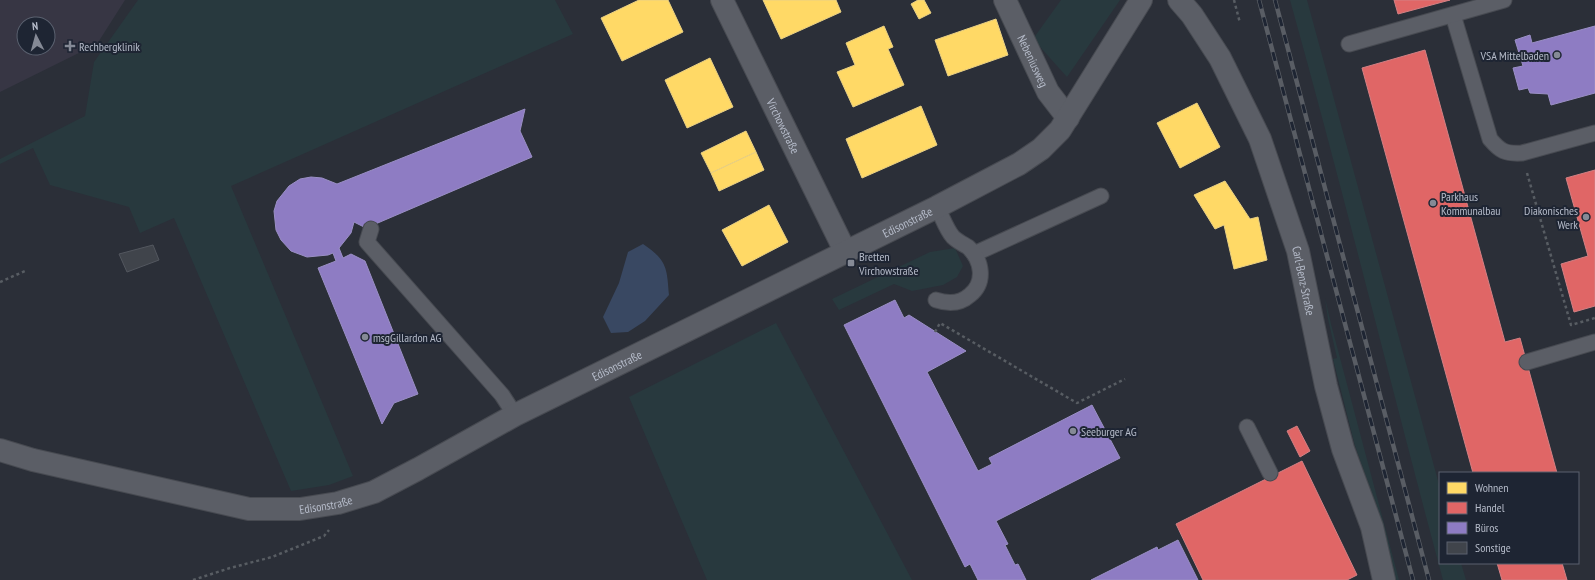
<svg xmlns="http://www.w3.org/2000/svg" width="1595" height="580" font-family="'PT Sans Narrow',sans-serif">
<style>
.medical{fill:#373644;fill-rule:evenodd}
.green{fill:#28393e}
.water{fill:#394862}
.homes{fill:#ffd966;stroke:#e9d084}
.shops{fill:#e06666;stroke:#d38084}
.offices{fill:#8e7cc3;stroke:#9a8fc5}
.building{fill:#40444b;stroke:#53575f}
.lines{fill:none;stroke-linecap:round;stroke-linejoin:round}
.lane-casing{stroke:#474a51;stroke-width:17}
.street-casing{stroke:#474a51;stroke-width:24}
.path{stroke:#585d63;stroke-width:2.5;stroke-dasharray:3 3;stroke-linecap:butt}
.lane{stroke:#5b5e66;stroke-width:15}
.street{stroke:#5b5e66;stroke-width:22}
.rail-casing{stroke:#595d64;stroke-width:4.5}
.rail{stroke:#1e2533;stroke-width:3;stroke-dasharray:9;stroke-linecap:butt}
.poi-dot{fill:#858a96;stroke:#1e2533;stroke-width:1.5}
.labels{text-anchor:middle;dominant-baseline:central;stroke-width:4;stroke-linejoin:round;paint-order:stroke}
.poi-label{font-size:12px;fill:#b5bbc9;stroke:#1e2533;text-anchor:start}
.street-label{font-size:12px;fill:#b5bbc9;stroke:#1e2533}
</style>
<rect width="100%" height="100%" fill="#2b2f38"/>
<path class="medical" d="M 0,0 L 125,0 L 97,44 L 0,92 ZM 24,24 L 48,24 L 48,48 L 24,48 Z"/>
<g class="green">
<polygon points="138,0 555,0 573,34 231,186 353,476 329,485 291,491 174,218 140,233 129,207 50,185 33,148 0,164 0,159 85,116 94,62"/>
<polygon points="1061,0 1120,0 1067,77 1033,39"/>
<path d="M 1290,0 L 1307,0 L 1440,488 L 1440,563 L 1461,563 L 1466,580 L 1443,580 C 1391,387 1344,193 1290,0 Z"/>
<polygon points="955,248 963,266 957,277 943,285 912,291 894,284 839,310 832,299 930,252"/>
<polygon points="1325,298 1331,324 1399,580 1395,580 1382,522 1355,446 1333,359 1337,358 1328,319"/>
<polygon points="776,323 912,580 707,580 629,397"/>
</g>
<path class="water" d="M 643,244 C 667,260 667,268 669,295 L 645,321 L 628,332 L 611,333 L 603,317 L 619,283 L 628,252 Z"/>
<g class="homes">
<polygon points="639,0 668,0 683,32 622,61 601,18"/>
<polygon points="763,0 836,0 841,12 781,39"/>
<polygon points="918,0 924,0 931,13 919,19 911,4"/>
<polygon points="996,19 1008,55 948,76 935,40"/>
<polygon points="884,26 893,47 888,49 904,85 853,107 837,72 855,65 846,43"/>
<polygon points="710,58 733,107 687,128 665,80"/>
<polygon points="1197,103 1220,147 1180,168 1157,123"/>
<polygon points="921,106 937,145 862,178 846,139"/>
<polygon points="746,131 756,152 711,173 701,153"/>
<polygon points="756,152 764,170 719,191 711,173"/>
<polygon points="1225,181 1250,219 1258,217 1267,260 1234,269 1224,225 1215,229 1194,195"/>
<polygon points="769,205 788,242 742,266 722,230"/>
</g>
<g class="shops">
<polygon points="1394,0 1450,0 1398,14"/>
<polygon points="1425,50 1505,342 1520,338 1557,473 1473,473 1362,68"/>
<polygon points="1595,170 1595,306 1574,312 1561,264 1588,256 1566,178"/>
<polygon points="1297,426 1310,451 1300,457 1287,431"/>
<polygon points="1302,461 1357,575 1347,580 1203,580 1176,524"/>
<polygon points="1497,563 1562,563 1567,580 1502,580"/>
</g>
<g class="offices">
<polygon points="1595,26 1595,93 1551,105 1548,94 1530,93 1528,88 1519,90 1513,68 1523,66 1515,40 1530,35 1532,43"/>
<polygon points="525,109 520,131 532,157 366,228 354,222 351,233 339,248 343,258 351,254 365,261 418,394 394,403 382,424 318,268 336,261 333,253 328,255 307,257 291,251 281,240 276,230 274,211 277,201 289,186 300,179 311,177 322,178 337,184"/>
<polygon points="895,300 904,318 909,315 966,351 927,372 978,471 992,464 989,458 1092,405 1120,458 996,521 1008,544 1005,545 1015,565 1018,564 1026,580 978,580 970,564 965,567 844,325"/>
<polygon points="1178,540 1198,580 1091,580 1157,547 1158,550"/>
</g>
<polygon class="building" points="153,245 159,260 127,272 119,254"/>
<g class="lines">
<g class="lane-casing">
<g id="lane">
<path d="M 1453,15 L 1490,139 C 1500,151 1505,154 1522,153 L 1595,133"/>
<polyline points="1349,44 1504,0"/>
<polyline points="371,229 367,242 502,395 515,415"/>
<polyline points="974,254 1101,196"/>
<path d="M 936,300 C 948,304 960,304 970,295 C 986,282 982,260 968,247 C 963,244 957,241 953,237 C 946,229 942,216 937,207"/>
<polyline points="1527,362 1595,342"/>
<polyline points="1247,427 1270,473"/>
</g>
</g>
<g class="street-casing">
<g id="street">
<path id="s1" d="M 722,0 L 845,251"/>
<path id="s2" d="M 1005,0 L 1048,92 L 1068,118"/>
<path id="s3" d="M 1179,0 L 1192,15 L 1220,58 L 1260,139 L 1298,251 L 1326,386 L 1343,449 L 1372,527 L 1384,580"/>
<path id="s4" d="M 0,450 L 33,460 L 249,509 L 300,509 L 338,503 L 374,492 L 418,469 L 515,415 L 937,207 L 1019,164 L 1041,149 L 1060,130 L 1141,0"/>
</g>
</g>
<g class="path">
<polyline points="1234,0 1240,23"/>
<polyline points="1527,173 1571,325 1595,318"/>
<polyline points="0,282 25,271"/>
<polyline points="935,332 940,323 1077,403 1125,379"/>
<polyline points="193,580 230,568 272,557 324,536 329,530"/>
</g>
<use href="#lane" class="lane"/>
<use href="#street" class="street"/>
<g class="rail-casing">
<g id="rail">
<polyline points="1259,0 1413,580"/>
<polyline points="1275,0 1429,580"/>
</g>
</g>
<use href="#rail" class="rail"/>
</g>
<g class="poi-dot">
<path d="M68 40h4v4h4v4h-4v4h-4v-4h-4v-4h4z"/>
<circle cx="1557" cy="55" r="4"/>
<circle cx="1433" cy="203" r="4"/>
<circle cx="1586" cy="217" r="4"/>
<rect x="847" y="259" width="8" height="8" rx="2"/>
<circle cx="365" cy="337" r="4"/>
<circle cx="1073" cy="431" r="4"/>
</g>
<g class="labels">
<g class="poi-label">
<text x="79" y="46">Rechbergklinik</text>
<text x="1549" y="55" text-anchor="end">VSA Mittelbaden</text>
<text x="1441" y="196">Parkhaus<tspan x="1441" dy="14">Kommunalbau</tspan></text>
<text x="1578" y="210" text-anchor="end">Diakonisches<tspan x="1578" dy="14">Werk</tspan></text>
<text x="859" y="256">Bretten<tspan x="859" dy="14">Virchowstraße</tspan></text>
<text x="373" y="337">msgGillardon AG</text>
<text x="1081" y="431">Seeburger AG</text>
</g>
<g class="street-label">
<text stroke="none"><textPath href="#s2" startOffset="67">Nebeniusweg</textPath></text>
<text stroke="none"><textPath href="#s1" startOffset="140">Virchowstraße</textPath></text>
<text stroke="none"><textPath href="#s4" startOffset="981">Edisonstraße</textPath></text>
<text stroke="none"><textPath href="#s3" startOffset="310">Carl-Benz-Straße</textPath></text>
<text stroke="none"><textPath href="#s4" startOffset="657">Edisonstraße</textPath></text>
<text stroke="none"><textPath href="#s4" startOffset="333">Edisonstraße</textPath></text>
</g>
</g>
<rect x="1439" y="472" width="140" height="92" fill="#1e2533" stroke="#5a616f"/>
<rect x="1447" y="482" width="20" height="12" fill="#ffd966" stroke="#5a616f"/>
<text x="1475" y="492" font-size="12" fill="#b5bbc9">Wohnen</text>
<rect x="1447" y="502" width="20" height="12" fill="#e06666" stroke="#5a616f"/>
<text x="1475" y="512" font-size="12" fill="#b5bbc9">Handel</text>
<rect x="1447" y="522" width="20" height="12" fill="#8e7cc3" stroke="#5a616f"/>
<text x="1475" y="532" font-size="12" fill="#b5bbc9">Büros</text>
<rect x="1447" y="542" width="20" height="12" fill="#40444b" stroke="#5a616f"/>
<text x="1475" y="552" font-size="12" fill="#b5bbc9">Sonstige</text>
<g transform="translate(36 36) rotate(354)"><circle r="19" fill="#1e2533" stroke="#5a616f"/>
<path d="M0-3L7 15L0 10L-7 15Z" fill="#858a96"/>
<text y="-6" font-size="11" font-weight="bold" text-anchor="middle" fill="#b5bbc9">N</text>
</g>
</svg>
